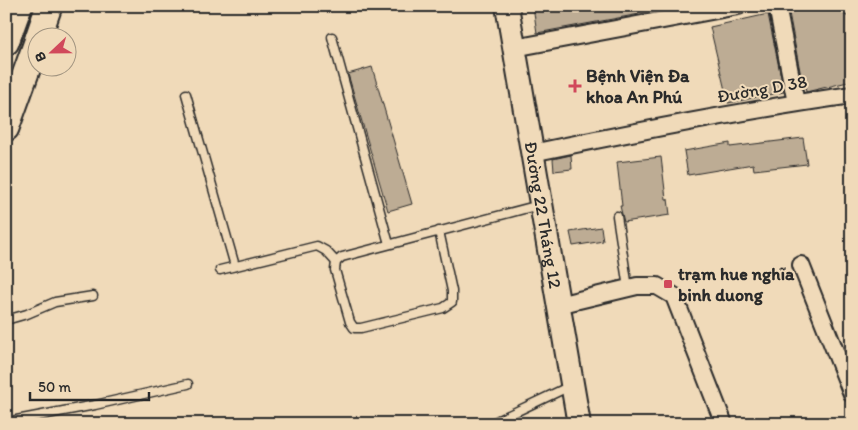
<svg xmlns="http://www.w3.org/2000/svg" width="858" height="430" font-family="Itim,sans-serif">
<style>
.building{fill:#bdac94;stroke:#2b2b2b}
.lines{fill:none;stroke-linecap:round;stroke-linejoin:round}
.lane-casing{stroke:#2b2b2b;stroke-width:11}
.street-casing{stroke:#2b2b2b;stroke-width:20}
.secondary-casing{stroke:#2b2b2b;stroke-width:26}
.primary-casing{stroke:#2b2b2b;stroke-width:29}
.lane{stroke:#f0dab9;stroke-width:8}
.street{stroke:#f0dab9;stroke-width:16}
.secondary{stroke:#f0dab9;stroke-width:22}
.primary{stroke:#f0dab9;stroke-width:25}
.poi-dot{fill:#d1495b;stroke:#f0dab9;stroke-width:2}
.labels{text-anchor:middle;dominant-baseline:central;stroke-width:4;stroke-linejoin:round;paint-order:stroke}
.poi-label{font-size:18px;font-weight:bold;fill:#2b2b2b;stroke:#f0dab9;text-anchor:start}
.street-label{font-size:18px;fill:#2b2b2b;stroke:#f0dab9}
</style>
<rect width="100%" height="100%" fill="#f0dab9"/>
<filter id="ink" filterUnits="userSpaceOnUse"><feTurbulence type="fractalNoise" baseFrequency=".02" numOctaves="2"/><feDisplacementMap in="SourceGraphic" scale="10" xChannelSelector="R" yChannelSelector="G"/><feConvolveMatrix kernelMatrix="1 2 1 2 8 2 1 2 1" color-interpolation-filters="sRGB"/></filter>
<g filter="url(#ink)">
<g class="building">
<polygon points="533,6 672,6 672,8 537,33"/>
<polygon points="816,6 841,6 846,16 852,18 852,81 806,92 805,87 803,87 789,13"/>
<polygon points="768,14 784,92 728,103 710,27"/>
<polygon points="372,67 412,204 388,211 348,74"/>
<polygon points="803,138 807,164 754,170 753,164 688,175 684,151 730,143 730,147"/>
<polygon points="571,155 572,169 554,171 553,159"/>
<polygon points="661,157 666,199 668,199 670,215 624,222 620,206 622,206 617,162"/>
<polygon points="601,227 603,241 573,246 570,232"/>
</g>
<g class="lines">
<g class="lane-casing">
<g id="lane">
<polyline points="332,37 389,244"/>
<polyline points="186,94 235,266"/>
<polyline points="617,216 628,288"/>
<polyline points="439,231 452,291 452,302 443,308 361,328 354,328 350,322 335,270 336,262 342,257 539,205"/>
<polyline points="220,270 317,246 326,251 336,262"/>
<polyline points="6,320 27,314 55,302 93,296"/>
<polyline points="6,422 95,405 188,384"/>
<polyline points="490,424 570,386"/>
</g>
</g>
<g class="street-casing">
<g id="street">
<polyline points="777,6 796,103"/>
<polyline points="851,6 852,8"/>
<polyline points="514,48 738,6"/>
<path d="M 532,153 C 638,131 744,110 852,95"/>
<polyline points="801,265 852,394"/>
<polyline points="558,305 637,286 657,286 674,296 724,424"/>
</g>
</g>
<g class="secondary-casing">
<g id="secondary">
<path id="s1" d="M 507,6 L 579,424"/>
</g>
</g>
<g class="primary-casing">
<g id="primary">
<polyline points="38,38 49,6"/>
<polyline points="6,42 19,6"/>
<polyline points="6,128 38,39"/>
</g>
</g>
<use href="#lane" class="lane"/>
<use href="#street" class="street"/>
<use href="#secondary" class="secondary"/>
<use href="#primary" class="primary"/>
</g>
</g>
<g class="poi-dot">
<path d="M572.5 78.5h5v5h5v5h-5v5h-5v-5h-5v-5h5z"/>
<rect x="663" y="279" width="10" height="10" rx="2.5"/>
</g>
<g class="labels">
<g class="poi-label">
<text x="586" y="76">Bệnh Viện Đa<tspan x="586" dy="21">khoa An Phú</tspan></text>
<text x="678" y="274">trạm hue nghĩa<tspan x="678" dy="21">binh duong</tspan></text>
</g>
<g class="street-label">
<text transform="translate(762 89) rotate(-10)">Đường D 38</text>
<text stroke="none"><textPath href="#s1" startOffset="212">Đường 22 Tháng 12</textPath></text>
</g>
</g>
<rect width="858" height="430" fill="none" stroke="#f0dab9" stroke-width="25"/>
<rect x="12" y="12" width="833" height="405" fill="none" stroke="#2b2b2b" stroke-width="2" filter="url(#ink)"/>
<g transform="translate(52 52) rotate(248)"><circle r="24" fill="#f0dab9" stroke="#a19480"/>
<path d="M0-4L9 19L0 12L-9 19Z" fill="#d1495b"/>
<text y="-8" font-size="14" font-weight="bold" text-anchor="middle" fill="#2b2b2b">B</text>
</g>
<path d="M30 392v8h119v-8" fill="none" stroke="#2b2b2b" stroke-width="2.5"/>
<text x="38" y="392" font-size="15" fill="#2b2b2b" stroke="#f0dab9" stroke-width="4" paint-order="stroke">50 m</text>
</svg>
